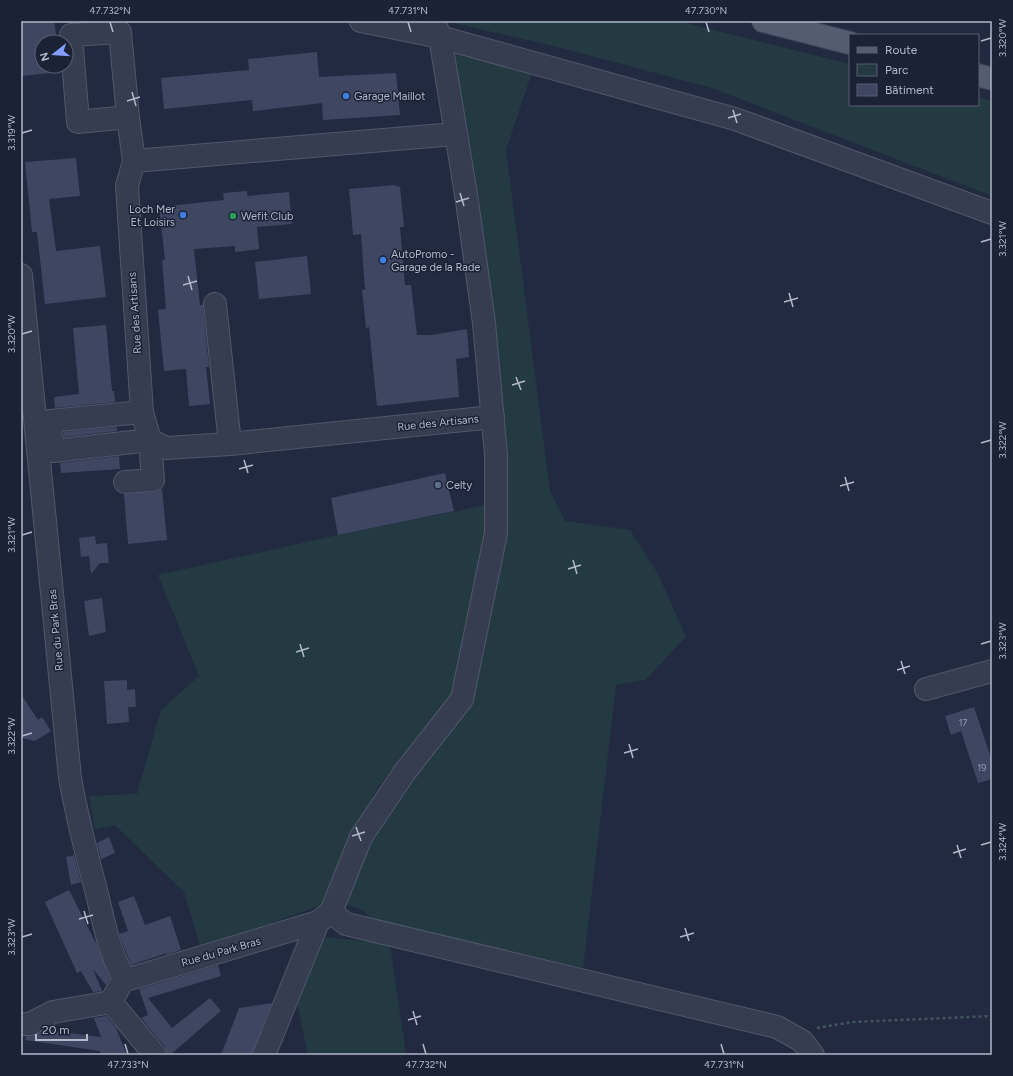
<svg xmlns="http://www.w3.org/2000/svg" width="1013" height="1076" font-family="Figtree,sans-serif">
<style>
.green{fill:#243a42}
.building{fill:#3e4662}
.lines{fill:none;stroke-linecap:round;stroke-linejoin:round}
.minor-casing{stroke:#51586b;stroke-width:24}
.major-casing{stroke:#40465a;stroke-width:24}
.path{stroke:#42575f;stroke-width:2.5;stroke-dasharray:3 3;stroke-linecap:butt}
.minor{stroke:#373d51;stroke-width:22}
.major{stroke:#545c71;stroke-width:22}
.ticks{fill:none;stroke:#b3b8cb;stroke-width:1.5}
.shop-dot{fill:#3f7fe0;stroke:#1b2236;stroke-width:1.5}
.leisure-dot{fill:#2e9e5b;stroke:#1b2236;stroke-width:1.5}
.service-dot{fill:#5c6f8a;stroke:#1b2236;stroke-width:1.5}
.labels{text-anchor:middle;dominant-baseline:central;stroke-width:3;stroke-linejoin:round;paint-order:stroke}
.number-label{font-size:9px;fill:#969cb1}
.poi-label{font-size:11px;fill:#b3b8cb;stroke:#1b2236;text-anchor:start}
.street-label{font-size:11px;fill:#b3b8cb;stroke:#1b2236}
.neatline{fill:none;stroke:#b3b8cb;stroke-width:1.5}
.ticks-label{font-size:10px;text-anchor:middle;fill:#b3b8cb}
</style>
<rect width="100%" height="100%" fill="#222a41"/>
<g class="green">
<polygon points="457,21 678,21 850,64 850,105 978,105 978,97 992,101 992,196 712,88 554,46 457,24"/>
<polygon points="454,54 532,72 506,150 550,491 565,521 630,530 658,574 686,637 645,680 616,685 583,968 376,922 361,909 344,904 375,831 472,701 502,414 480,202"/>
<polygon points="486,505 484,550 453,693 379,786 345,846 321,905 201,948 184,892 115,825 95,829 89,796 137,794 161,710 199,676 158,575 338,535"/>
<polygon points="324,937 390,944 406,1055 308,1055 297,1001"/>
</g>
<g class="building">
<polygon points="21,21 54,21 57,42 42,42 42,66 59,66 60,72 21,76"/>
<polygon points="317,52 319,77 396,73 400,115 323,120 322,103 253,111 252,100 164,109 161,78 249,70 248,59"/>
<polygon points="76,158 80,196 49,199 56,251 100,246 106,297 45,304 37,232 32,232 25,162"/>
<polygon points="394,185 400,187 404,227 400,227 405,285 411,285 417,335 432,335 467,329 469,357 456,359 459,397 377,406 369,327 366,328 362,289 365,290 361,234 353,235 349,189"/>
<polygon points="247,191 247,196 289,192 292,224 257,227 259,249 235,252 235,246 194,249 200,305 203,305 209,367 206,367 210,404 189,406 186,369 164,371 158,310 166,309 162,260 165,260 159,207 224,200 223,193"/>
<polygon points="307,256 311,294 259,299 255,262"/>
<polygon points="106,325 112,391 114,391 115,402 55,408 54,397 79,394 73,328"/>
<polygon points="117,427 117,431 64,437 64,432"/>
<polygon points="119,456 120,469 61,473 60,463"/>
<polygon points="445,473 454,511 338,535 331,498"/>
<polygon points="162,489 167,540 128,544 124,494 154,492"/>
<polygon points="95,536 96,544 107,543 109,563 100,563 91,574 89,556 81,557 79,538"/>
<polygon points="102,598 106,632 89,636 84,601"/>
<polygon points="127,680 127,690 135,689 136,707 128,707 129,722 107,724 104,681"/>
<polygon points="21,694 38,720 42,717 51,731 35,741 21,738"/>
<polygon points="974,707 992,761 992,779 978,783 961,731 951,735 945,716"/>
<polygon points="109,837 115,853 101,859 97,843"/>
<polygon points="74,855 81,882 71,885 66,857"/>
<polygon points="69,890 97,945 110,978 106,985 93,969 102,991 93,992 81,971 77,973 45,902"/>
<polygon points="134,896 145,925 170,916 181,950 165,955 167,953 131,965 119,934 128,931 118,902"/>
<polygon points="218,965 221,976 148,998 172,1028 210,998 221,1011 170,1055 167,1055 165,1047 141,1018 148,1015 139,989"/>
<polygon points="272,1003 252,1055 221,1055 239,1008"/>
<polygon points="106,1016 116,1028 127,1055 101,1055 100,1051 25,1040 26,1036 35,1035 45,1030 101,1037 94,1018"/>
</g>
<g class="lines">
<g class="minor-casing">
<g id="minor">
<polyline points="361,21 440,37 735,119 992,213"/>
<polyline points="434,21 440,37 466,194 484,323 496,455 496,533 462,699 404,773 361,837 331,912 346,924 777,1027 802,1041 813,1055"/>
<polyline points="128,117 78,122 71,35 120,32 128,117 134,161"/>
<polyline points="455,134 134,161 127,186 142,412 150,440 166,448 230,444 493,417"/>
<path d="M 21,275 L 70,778 C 77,817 87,856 97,894 C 104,923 109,952 124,978 L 129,979 L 318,922 L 331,912"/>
<polyline points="215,304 230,444"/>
<polyline points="125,482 153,480 150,440 53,451 50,421 142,412"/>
<polyline points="926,689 992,671"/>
<polyline points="111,1002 155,1055"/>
<polyline points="21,1024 30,1024 53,1012 111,1002 124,978"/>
<polyline points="264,1055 318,922"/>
</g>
</g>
<g class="major-casing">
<g id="major">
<polyline points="763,21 850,43"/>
<polyline points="978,75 992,79"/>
</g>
</g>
<polyline class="path" points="817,1028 853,1022 992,1016"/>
<use href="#minor" class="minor"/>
<use href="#major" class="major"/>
</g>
<path class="ticks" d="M 110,22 L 113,32M 408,22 L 411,32M 706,22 L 709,32M 981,41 L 991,38M 132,92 L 136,106M 127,101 L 140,97M 733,110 L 737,123M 728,118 L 741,114M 22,133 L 32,130M 460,193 L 464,206M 456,202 L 469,198M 981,242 L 991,239M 188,276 L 192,290M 183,285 L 197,281M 789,293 L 793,307M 784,302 L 798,298M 22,334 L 32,331M 516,377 L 521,390M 512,385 L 525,381M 981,443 L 991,440M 244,460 L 248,473M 239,469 L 253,465M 845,477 L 849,491M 840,486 L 854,482M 22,535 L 32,532M 573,560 L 577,574M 568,569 L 581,565M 300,644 L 304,657M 981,644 L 991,641M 296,652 L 309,648M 901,661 L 905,674M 897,670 L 910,666M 22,736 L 32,733M 629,744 L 633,758M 624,753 L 638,749M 356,827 L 361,841M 352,836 L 365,832M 957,845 L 961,858M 981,845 L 991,842M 953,853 L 966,849M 84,911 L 88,924M 79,919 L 93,915M 685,928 L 689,941M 22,937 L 32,934M 680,937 L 694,933M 413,1011 L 417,1025M 408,1020 L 421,1016M 125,1044 L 128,1054M 423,1044 L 426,1054M 721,1044 L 724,1054"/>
<g class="shop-dot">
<circle cx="346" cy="96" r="4"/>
<circle cx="183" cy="215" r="4"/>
<circle cx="383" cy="260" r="4"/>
</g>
<circle class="leisure-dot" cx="233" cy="216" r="4"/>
<circle class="service-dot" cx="438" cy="485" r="4"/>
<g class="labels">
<g class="number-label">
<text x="963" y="722">17</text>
<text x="982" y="767">19</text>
</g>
<g class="poi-label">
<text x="354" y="96">Garage Maillot</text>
<text x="175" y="209" text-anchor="end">Loch Mer<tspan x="175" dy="13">Et Loisirs</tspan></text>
<text x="241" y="216">Wefit Club</text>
<text x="391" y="254">AutoPromo -<tspan x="391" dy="13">Garage de la Rade</tspan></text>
<text x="446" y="485">Celty</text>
</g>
<g class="street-label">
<text transform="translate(135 313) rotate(-94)">Rue des Artisans</text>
<text transform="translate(438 423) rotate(-6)">Rue des Artisans</text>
<text transform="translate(56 630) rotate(-95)">Rue du Park Bras</text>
<text transform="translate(221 952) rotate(-16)">Rue du Park Bras</text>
</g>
</g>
<rect width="1013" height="1076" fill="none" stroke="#1b2236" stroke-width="44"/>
<rect x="849" y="34" width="130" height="72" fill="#1b2236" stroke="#585e72"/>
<rect x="857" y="47" width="20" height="6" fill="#545c71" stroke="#585e72"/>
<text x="885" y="54" font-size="12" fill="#b3b8cb">Route</text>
<rect x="857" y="64" width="20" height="12" fill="#243a42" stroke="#585e72"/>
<text x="885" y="74" font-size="12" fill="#b3b8cb">Parc</text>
<rect x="857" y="84" width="20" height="12" fill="#3e4662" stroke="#585e72"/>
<text x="885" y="94" font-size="12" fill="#b3b8cb">Bâtiment</text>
<g transform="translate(54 54) rotate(253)"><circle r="19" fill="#1b2236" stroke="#585e72"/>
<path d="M0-3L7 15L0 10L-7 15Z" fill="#849fff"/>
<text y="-6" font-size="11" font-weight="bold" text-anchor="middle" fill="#b3b8cb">N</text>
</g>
<path d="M36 1034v6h51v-6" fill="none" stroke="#b3b8cb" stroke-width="2"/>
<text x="42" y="1034" font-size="12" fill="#b3b8cb" stroke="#1b2236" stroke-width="3" paint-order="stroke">20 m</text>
<rect x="22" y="22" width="969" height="1032" class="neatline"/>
<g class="ticks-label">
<text x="110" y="14">47.732°N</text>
<text x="408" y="14">47.731°N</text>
<text x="706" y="14">47.730°N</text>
<text transform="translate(1002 38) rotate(-90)" y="4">3.320°W</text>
<text transform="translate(11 133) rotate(-90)" y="4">3.319°W</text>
<text transform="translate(1002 239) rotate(-90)" y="4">3.321°W</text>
<text transform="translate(11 334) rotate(-90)" y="4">3.320°W</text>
<text transform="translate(1002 440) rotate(-90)" y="4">3.322°W</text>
<text transform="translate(11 535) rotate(-90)" y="4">3.321°W</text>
<text transform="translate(1002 641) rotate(-90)" y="4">3.323°W</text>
<text transform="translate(11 736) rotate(-90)" y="4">3.322°W</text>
<text transform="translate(1002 842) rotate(-90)" y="4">3.324°W</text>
<text transform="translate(11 937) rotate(-90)" y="4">3.323°W</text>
<text x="128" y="1068">47.733°N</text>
<text x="426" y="1068">47.732°N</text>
<text x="724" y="1068">47.731°N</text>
</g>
</svg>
